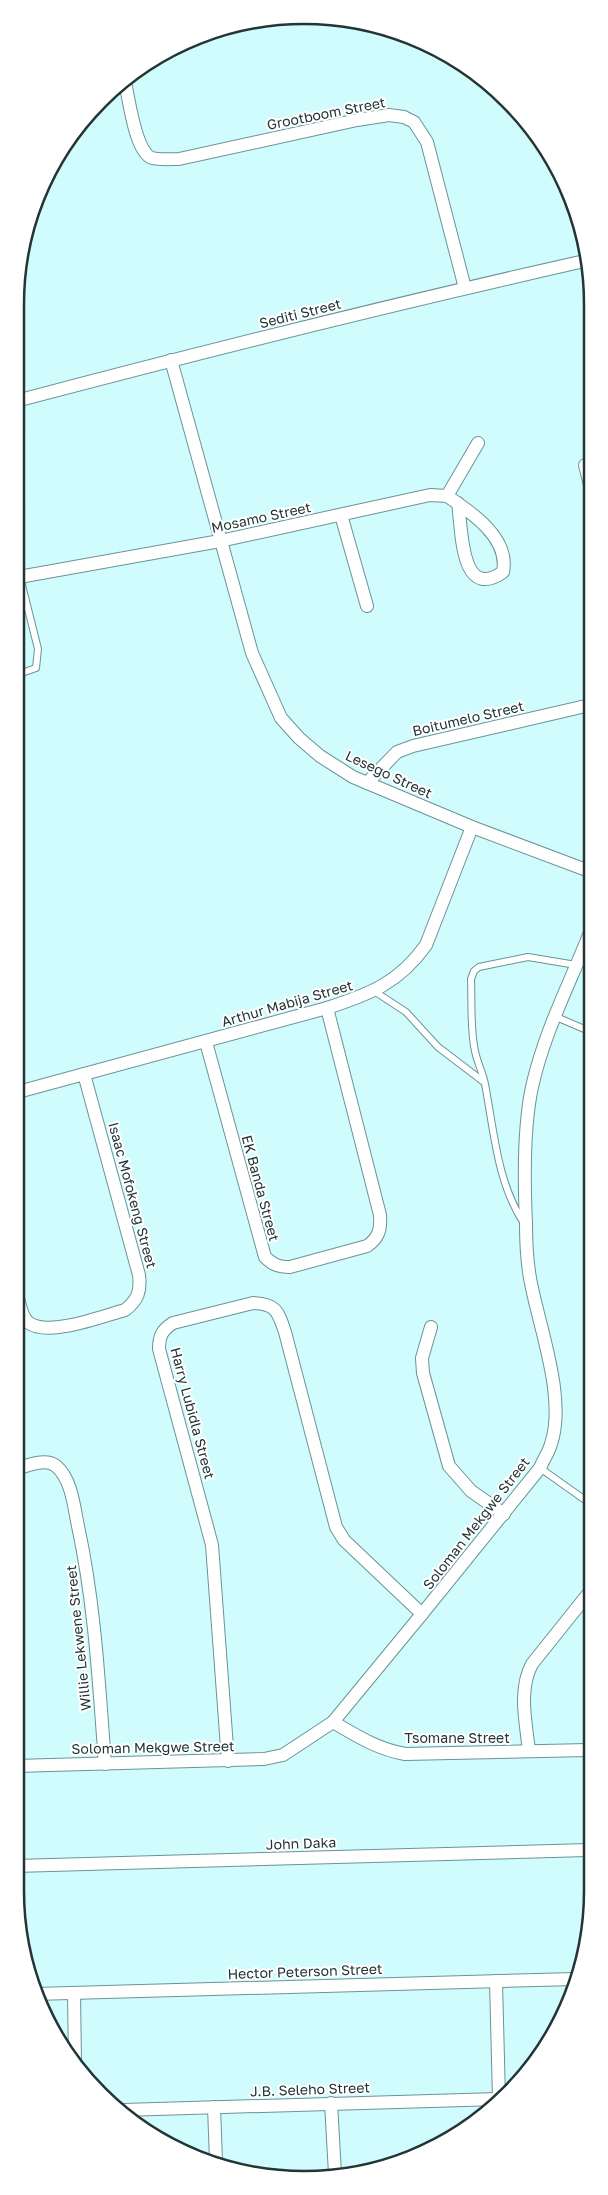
<svg xmlns="http://www.w3.org/2000/svg" width="608" height="2195" font-family="'Golos Text',sans-serif">
<style>
.lines{fill:none;stroke-linecap:round;stroke-linejoin:round}
.lane-casing{stroke:#6b9395;stroke-width:8}
.street-casing{stroke:#6b9395;stroke-width:14}
.lane{stroke:#fff;stroke-width:6}
.street{stroke:#fff;stroke-width:12}
.labels{text-anchor:middle;dominant-baseline:central;stroke-width:4;stroke-linejoin:round;paint-order:stroke}
.street-label{font-size:14px;fill:#243536;stroke:#fff}
.rim{fill:none;stroke:#243536;stroke-width:2.5}
</style>
<rect width="100%" height="100%" fill="#d1fcfe"/>
<g class="lines">
<g class="lane-casing">
<g id="lane">
<polyline points="19,674 36,668 38,649 20,577"/>
<polyline points="374,991 406,1012 438,1047 484,1082"/>
<polyline points="554,1016 589,1031"/>
<path d="M 523,1222 C 497,1181 494,1131 485,1084 C 483,1073 477,1062 475,1051 C 470,1029 472,1002 471,979 L 474,971 L 479,967 L 528,957 L 576,965"/>
<polyline points="540,1468 588,1502"/>
</g>
</g>
<g class="street-casing">
<g id="street">
<path d="M 125,82 C 129,99 135,152 152,158 C 160,160 170,159 179,159 L 357,120 L 389,115 L 404,117 L 414,122 L 427,142 L 465,288"/>
<polyline points="171,360 252,653 281,718 299,738 320,756 353,777 472,827 589,871"/>
<path d="M 20,400 C 209,350 398,303 589,260"/>
<polyline points="585,465 590,485"/>
<path d="M 447,496 C 471,512 510,538 503,572 C 460,602 462,529 458,503"/>
<polyline points="341,515 367,606"/>
<polyline points="19,577 220,541 430,495 447,496 478,443"/>
<polyline points="367,783 397,752 413,746 590,705"/>
<path d="M 206,1042 L 265,1257 C 273,1265 279,1267 290,1267 L 367,1246 C 379,1238 381,1229 380,1215 L 327,1008"/>
<path d="M 18,1092 L 327,1008 C 370,994 399,983 426,945 L 472,827"/>
<path d="M 17,1295 C 20,1304 21,1317 29,1323 C 49,1337 103,1316 125,1310 C 138,1300 141,1291 139,1275 L 84,1074"/>
<polyline points="431,1327 422,1358 423,1373 449,1466 471,1491 504,1514"/>
<path d="M 16,1469 C 28,1465 46,1458 56,1466 C 72,1479 74,1508 78,1526 C 95,1605 99,1684 105,1764"/>
<path d="M 333,1722 C 357,1736 377,1749 405,1754 L 588,1750"/>
<path d="M 529,1751 C 526,1723 518,1690 532,1664 L 588,1594"/>
<path d="M 228,1761 L 212,1545 L 159,1349 C 159,1336 162,1330 173,1323 L 253,1303 C 276,1304 278,1311 285,1332 L 336,1527 L 344,1540 L 422,1614"/>
<path d="M 15,1766 L 264,1759 L 283,1755 L 333,1722 L 422,1614 L 540,1468 C 543,1460 549,1452 551,1444 C 566,1400 541,1332 532,1288 C 527,1267 526,1244 526,1223 C 524,1180 523,1129 532,1087 C 544,1033 569,985 589,935"/>
<polyline points="15,1866 588,1850"/>
<polyline points="496,1981 499,2099"/>
<polyline points="74,1993 75,2062"/>
<polyline points="35,1994 575,1979"/>
<polyline points="331,2103 335,2174"/>
<polyline points="214,2107 216,2161"/>
<polyline points="123,2110 498,2099"/>
</g>
</g>
<use href="#lane" class="lane"/>
<use href="#street" class="street"/>
</g>
<g class="labels">
<g class="street-label">
<text transform="translate(326 113) rotate(-11)">Grootboom Street</text>
<text transform="translate(300 313) rotate(-14)">Sediti Street</text>
<text transform="translate(261 517) rotate(-12)">Mosamo Street</text>
<text transform="translate(468 718) rotate(-13)">Boitumelo Street</text>
<text transform="translate(389 774) rotate(25)">Lesego Street</text>
<text transform="translate(287 1003) rotate(-16)">Arthur Mabija Street</text>
<text transform="translate(261 1188) rotate(75)">EK Banda Street</text>
<text transform="translate(133 1195) rotate(75)">Isaac Mofokeng Street</text>
<text transform="translate(193 1413) rotate(75)">Harry Lubidla Street</text>
<text transform="translate(476 1523) rotate(-52)">Soloman Mekgwe Street</text>
<text transform="translate(78 1638) rotate(-96)">Willie Lekwene Street</text>
<text x="457" y="1737">Tsomane Street</text>
<text transform="translate(153 1747) rotate(-1)">Soloman Mekgwe Street</text>
<text transform="translate(301 1843) rotate(-2)">John Daka</text>
<text transform="translate(305 1971) rotate(-2)">Hector Peterson Street</text>
<text transform="translate(310 2089) rotate(-2)">J.B. Seleho Street</text>
</g>
</g>
<path d="M0 0H608V2195H0ZM304 24H304A280 280 0 0 1 584 304V1891A280 280 0 0 1 304 2171H304A280 280 0 0 1 24 1891V304A280 280 0 0 1 304 24Z" fill="#fff" fill-rule="evenodd"/>
<path class="rim" d="M304 24H304A280 280 0 0 1 584 304V1891A280 280 0 0 1 304 2171H304A280 280 0 0 1 24 1891V304A280 280 0 0 1 304 24Z"/>
</svg>
